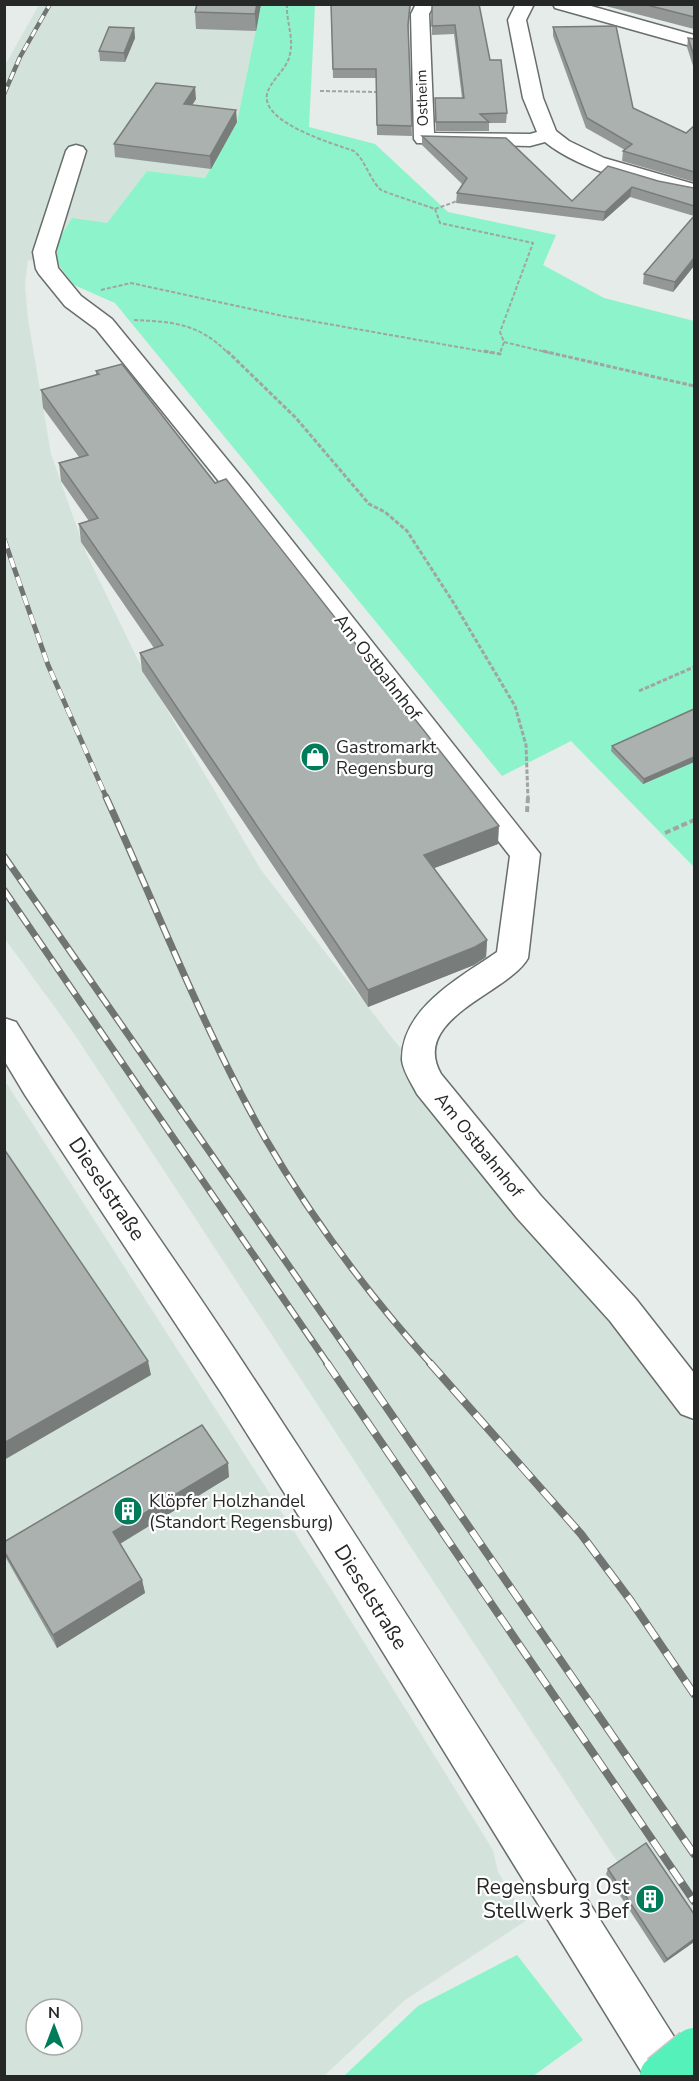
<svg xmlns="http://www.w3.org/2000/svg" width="699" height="2081" font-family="'Nunito Sans',sans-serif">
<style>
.built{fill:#d3e3dc;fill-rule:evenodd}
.green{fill:#8cf3cb}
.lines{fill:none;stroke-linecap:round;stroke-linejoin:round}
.minor-casing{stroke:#686e6b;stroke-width:3}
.path-far2{stroke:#a0a5a3;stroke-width:2;stroke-dasharray:4 2;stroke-linecap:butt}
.path-far1{stroke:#a0a5a3;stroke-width:3;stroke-dasharray:4.5 2;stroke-linecap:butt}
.path{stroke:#a0a5a3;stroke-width:4;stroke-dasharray:6 3;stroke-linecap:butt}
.minor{fill:#fff;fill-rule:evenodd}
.rail-far3-casing{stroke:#707473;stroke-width:4.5}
.rail-far2-casing{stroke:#707473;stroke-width:5}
.rail-far1-casing{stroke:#707473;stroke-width:7}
.rail-casing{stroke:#707473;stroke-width:8}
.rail-far3{stroke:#fff;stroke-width:3;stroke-dasharray:8;stroke-linecap:butt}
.rail-far2{stroke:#fff;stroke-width:4;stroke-dasharray:10;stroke-linecap:butt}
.rail-far1{stroke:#fff;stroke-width:4.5;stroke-dasharray:14;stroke-linecap:butt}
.rail{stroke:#fff;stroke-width:6;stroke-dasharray:17;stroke-linecap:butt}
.highway-bridge-casing{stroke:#c6c7c7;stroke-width:45;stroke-linecap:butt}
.highway-bridge{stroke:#54f1bb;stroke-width:42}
.wall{fill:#939896}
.shaded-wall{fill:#787c7a}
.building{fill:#abb1ae;stroke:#787c7a;stroke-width:1.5}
.labels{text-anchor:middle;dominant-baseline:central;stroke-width:4.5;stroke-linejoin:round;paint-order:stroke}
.far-street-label{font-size:15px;fill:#252827;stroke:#fff}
.street-label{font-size:18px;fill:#252827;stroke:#fff}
.poi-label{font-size:18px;fill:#252827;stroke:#fff;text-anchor:start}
.near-street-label{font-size:21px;fill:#252827;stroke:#fff}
.near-poi-label{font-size:21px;fill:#252827;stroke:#fff;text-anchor:end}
</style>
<rect width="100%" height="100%" fill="#e5ece9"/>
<g class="built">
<polygon points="39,5 261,5 237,122 205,178 147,171 107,223 56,262 28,260 25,285 28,319 51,454 86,553 139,662 261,870 694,1424 694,1927 672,1945 75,1035 5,939 4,67"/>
<path d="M 7,1084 L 331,1589 L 493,1850 L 498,1872 L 527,1920 L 405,2000 L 324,2076 L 5,2076 L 4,1085 ZM 36,2009 L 72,2009 L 72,2045 L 36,2045 Z"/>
</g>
<g class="green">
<polygon points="261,5 315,5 309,127 375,144 448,212 556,235 543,265 604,298 694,321 694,867 571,741 502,776 115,303 74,285 56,262 58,241 72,218 107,223 147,171 205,178 237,122"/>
<polygon points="517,1955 583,2040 533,2076 344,2076 418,2006"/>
</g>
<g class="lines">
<g class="minor-casing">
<g id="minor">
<path d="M 416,4 L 434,4 L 429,14 L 434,133 L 530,134 L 537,132 L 523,98 L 508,20 L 516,4 L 534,4 L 526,20 L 543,98 L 556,131 L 569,141 L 604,158 L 694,184 L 694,196 C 649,187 582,172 545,142 L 530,146 L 417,143 L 414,139 L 411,14 Z"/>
<polygon points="553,4 584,4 694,35 694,47 555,8"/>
<path d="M 76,145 L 83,147 L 86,151 L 55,252 L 58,268 L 81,296 L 112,319 L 248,485 L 540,854 L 528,958 C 509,993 409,1018 441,1074 L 541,1196 L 636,1299 L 694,1373 L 694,1419 L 681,1414 L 610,1321 L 517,1218 L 417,1094 C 412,1084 403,1071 402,1060 C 401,1008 461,977 497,952 L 510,856 L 230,495 L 96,329 L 65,306 L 39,274 L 36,269 L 33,252 L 66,151 L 69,147 Z"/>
<path d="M 4,1018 L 16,1022 C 90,1142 173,1255 250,1373 C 399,1600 543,1830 688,2059 L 694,2076 L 644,2076 L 314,1540 L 222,1394 L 25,1095 L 4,1060 Z"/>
</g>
</g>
<g class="path-far2">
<path d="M 287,4 C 286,21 294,38 290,54 C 287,70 271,79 267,94 C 261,123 334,144 354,151 C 366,161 369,179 381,190 C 384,192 427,206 435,209 L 440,223 L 533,243 L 500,332 L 504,342 L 500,353"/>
<polyline points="320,91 379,92"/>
<polyline points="435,209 460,200"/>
<polyline points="101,290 131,283 283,316 492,353"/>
<path d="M 134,320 C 174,322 198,323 228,353"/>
<polyline points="504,342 550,353"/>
</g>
<g class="path-far1">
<polyline points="227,351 296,418 369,504 385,512 407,531 455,605 515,706 526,745 528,799"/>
<polyline points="484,351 500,354 501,351"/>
<polyline points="543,351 694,386"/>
<polyline points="639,691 694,667"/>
</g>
<g class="path">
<polyline points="527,812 528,797"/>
<polyline points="665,833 694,820"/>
</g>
<use href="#minor" class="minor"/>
<g class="rail-far3-casing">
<polyline id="rail-far3" points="4,94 20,57 50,4"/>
</g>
<g class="rail-far2-casing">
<polyline id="rail-far2" points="4,539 48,665 107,799"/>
</g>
<g class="rail-far1-casing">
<g id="rail-far1">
<path d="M 106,797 C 158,911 203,1029 265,1138 C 312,1219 369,1295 431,1364"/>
<polyline points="4,856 357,1364"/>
<polyline points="4,890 328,1364"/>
</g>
</g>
<g class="rail-casing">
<g id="rail">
<polyline points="327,1363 694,1901"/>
<polyline points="356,1363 694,1854"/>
<polyline points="430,1363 581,1534 631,1601 694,1694"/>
</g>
</g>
<use href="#rail-far3" class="rail-far3"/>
<use href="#rail-far2" class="rail-far2"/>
<use href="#rail-far1" class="rail-far1"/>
<use href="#rail" class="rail"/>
<g class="highway-bridge-casing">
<polyline id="highway-bridge" points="661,2076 694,2049"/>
</g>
<use href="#highway-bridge" class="highway-bridge"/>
</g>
<g class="wall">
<polygon points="197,4 261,4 256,31 196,29 195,12"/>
<polygon points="331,4 411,4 408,31 412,136 377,135 376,78 333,78"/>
<polygon points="479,4 490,60 507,113 506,123 489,123 489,131 436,131 435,98 462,98 454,34 432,35 432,6"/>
<polygon points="598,4 694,4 694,29"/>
<polygon points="553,27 633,108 686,133 694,126 694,182 622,161 623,151 625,150 586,128 553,36"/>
<polygon points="134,28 135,38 125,62 100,61 99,51"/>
<polygon points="688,38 694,39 694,69 687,47"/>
<polygon points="196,99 192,105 237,122 211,169 115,157 114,144"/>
<polygon points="422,136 572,201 658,181 694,188 694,266 673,292 643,284 644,274 694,216 630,197 603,221 456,203 457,193 462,184 422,145"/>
<polygon points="96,371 498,844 434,868 487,940 486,957 474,965 368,1007 142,671 140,653 154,648 81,542 79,524 89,521 61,481 59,463 79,457 43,408 41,390 96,375"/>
<polygon points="694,709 694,762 643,784 611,751 612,746"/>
<polygon points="229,1477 120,1544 142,1580 145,1593 57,1648 6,1558 4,1555 4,1542"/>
<polygon points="608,1869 694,1942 664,1963 606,1874"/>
</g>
<g class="shaded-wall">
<polygon points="257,4 261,4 256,31 255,14"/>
<polygon points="134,28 135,38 125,62 124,53"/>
<polygon points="195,87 196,99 185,116 184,104"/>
<polygon points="236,110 237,122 211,169 210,156"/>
<polygon points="632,187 630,197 603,221 605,212"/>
<polygon points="694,258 694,266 673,292 675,282"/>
<polygon points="694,757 694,762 643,784 644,779"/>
<polygon points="499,826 498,844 424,872 424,855"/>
<polygon points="487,940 486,957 474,965 368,1007 368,990"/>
<polygon points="148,1361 151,1375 4,1460 4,1443"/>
<polygon points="228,1463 229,1477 116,1546 113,1532"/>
<polygon points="142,1580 145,1593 57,1648 53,1635"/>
<polygon points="694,1939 694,1942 664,1963 667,1959"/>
</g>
<g class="building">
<polygon points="197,4 257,4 255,14 195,12"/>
<polygon points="331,4 410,4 408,25 412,126 377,125 376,69 333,69"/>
<polygon points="432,4 479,4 490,60 501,60 507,113 480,114 489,122 436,122 435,98 464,98 455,25 432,26"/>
<polygon points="643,4 694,4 694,17"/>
<polygon points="616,26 633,108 686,133 694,126 694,172 623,151 632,144 587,118 553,27"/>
<polygon points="109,27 134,28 124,53 99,51"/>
<polygon points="688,38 694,39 694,56"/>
<polygon points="156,83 195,87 184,104 236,110 210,156 114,144"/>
<polygon points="422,136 506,138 572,201 608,166 658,181 694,188 694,206 632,187 605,212 457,193 467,178"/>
<polygon points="694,216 694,258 675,282 644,274"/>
<polygon points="122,364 215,483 226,479 499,826 424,855 487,940 475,947 368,990 140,653 163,645 79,524 98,518 59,463 88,455 41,390 99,374 96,371"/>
<polygon points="694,709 694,757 644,779 612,746"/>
<polygon points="4,1149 148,1361 4,1443"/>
<polygon points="202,1425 228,1463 113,1532 142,1580 53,1635 4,1551 4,1542"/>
<polygon points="646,1843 694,1914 694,1939 667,1959 608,1869"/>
</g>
<defs>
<g id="shop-disc" transform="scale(1.5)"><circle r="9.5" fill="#007c5b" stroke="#fff"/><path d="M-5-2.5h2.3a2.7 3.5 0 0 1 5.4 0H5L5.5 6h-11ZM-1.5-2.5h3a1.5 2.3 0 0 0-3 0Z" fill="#fff"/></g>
<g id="building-disc" transform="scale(1.5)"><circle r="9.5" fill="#007c5b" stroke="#fff"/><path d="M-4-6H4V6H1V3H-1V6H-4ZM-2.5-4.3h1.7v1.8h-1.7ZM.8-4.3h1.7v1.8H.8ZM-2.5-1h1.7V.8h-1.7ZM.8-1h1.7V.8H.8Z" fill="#fff"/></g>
</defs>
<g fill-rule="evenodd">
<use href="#shop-disc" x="315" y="757"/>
<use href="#building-disc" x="128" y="1511"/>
<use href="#building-disc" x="650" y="1899"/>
</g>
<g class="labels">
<g class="far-street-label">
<text transform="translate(422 98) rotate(-92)">Ostheim</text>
</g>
<g class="street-label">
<text transform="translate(378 667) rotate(52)">Am Ostbahnhof</text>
<text transform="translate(479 1145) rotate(51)">Am Ostbahnhof</text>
</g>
<g class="poi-label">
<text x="336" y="747">Gastromarkt<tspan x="336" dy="21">Regensburg</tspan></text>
<text x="149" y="1501">Klöpfer Holzhandel<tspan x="149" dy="21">(Standort Regensburg)</tspan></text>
</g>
<g class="near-street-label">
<text transform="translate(107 1189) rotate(56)">Dieselstraße</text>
<text transform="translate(371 1597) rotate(58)">Dieselstraße</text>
</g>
<g class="near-poi-label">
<text x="629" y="1887">Regensburg Ost<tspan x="629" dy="24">Stellwerk 3 Bef</tspan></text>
</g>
</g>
<rect width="699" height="2081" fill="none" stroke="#252827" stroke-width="12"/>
<g transform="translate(54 2027)"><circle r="28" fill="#ffffff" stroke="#a8a9a9" stroke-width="1.5"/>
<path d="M0-4.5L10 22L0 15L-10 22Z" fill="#007c5b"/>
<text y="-9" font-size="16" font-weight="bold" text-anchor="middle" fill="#252827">N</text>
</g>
</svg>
